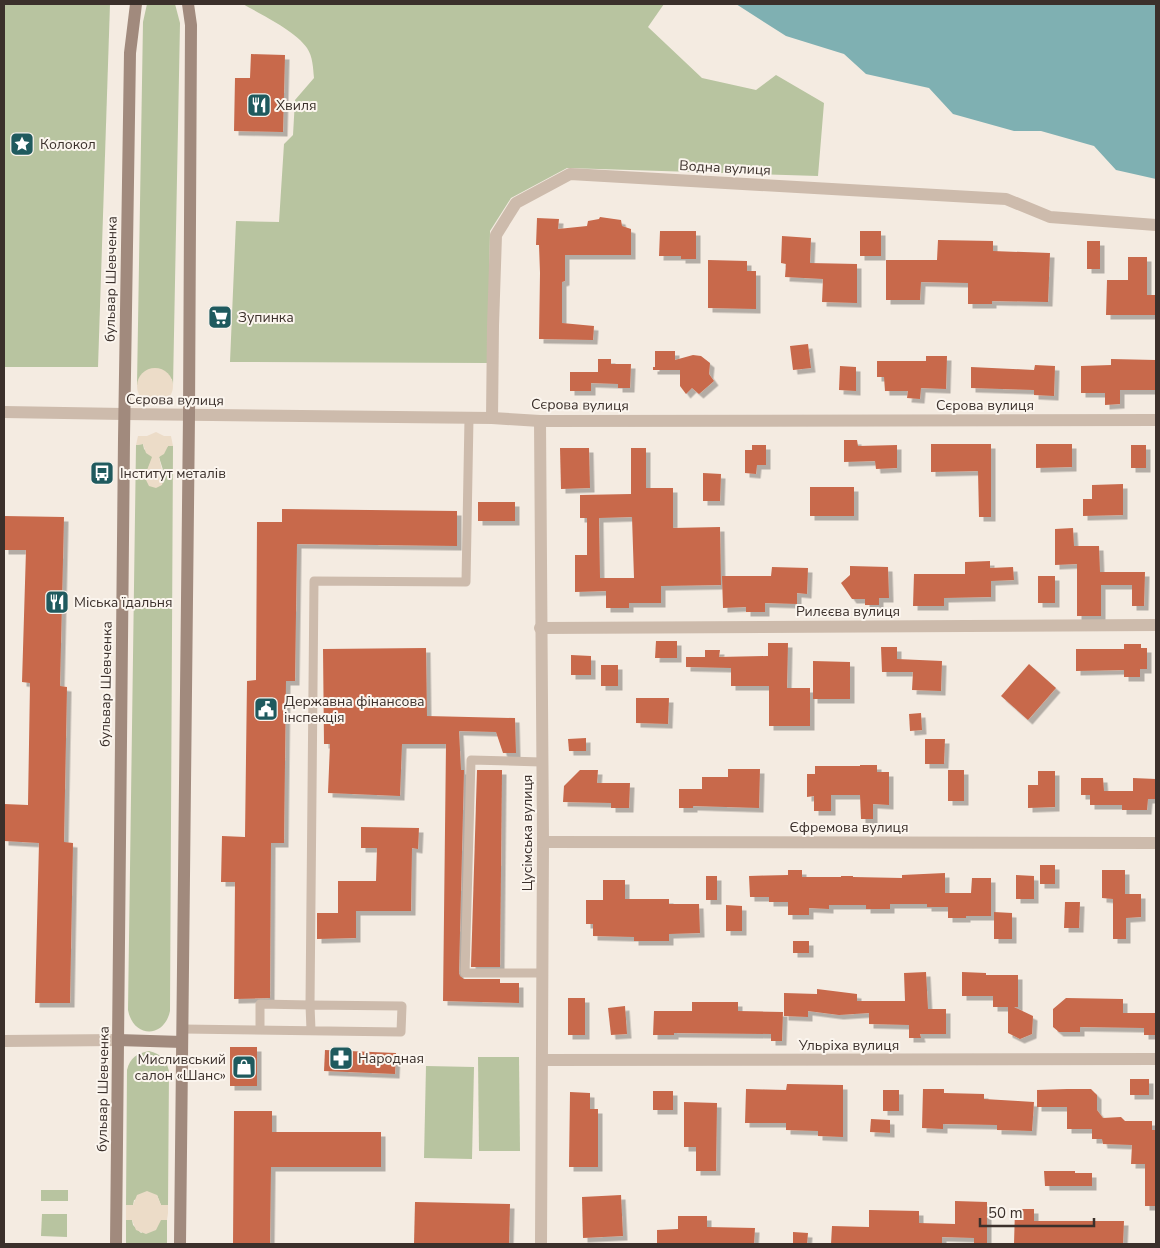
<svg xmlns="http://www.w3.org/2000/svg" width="1160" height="1248" font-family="'Nunito Sans',sans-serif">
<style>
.green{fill:#b8c4a0}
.plaza{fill:#ecdcc8}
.water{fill:#7fb0b2}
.building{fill:#c8694b;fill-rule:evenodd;filter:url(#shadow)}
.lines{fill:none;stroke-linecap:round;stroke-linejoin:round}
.service{stroke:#cdbbac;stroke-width:9}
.minor{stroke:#cdbbac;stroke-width:12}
.secondary{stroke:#a18a7d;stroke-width:12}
.labels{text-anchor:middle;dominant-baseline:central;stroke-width:4;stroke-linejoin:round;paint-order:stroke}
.poi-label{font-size:14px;fill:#3b302b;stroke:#fbf5ee;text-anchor:start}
.street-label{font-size:14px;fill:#3b302b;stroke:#fbf5ee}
</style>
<defs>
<filter id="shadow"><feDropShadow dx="4.5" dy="4.5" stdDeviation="0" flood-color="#0004"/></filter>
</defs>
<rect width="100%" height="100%" fill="#f4ebe1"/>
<g class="green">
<polygon points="4,4 110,4 98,367 4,367"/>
<polygon points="147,4 175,4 180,23 173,386 172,379 137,385 143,22"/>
<path d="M 243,4 L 664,4 L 648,27 L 702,78 L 756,90 L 776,75 L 824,103 L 818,176 L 567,168 L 511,198 L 490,231 L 488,363 L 230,362 L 236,221 L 279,222 L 284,144 L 293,135 L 295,100 L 314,78 C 313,68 313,57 307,48 C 296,31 260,14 243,4 Z"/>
<path d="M 143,444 L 144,449 L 153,457 L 146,473 L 163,482 L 164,473 L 159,457 L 168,446 L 173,446 L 170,1011 C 164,1039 133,1038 128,1010 L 136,445 Z"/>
<path d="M 149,1051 C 161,1054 166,1059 169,1071 L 168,1205 L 161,1205 L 157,1195 L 134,1200 L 133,1205 L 126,1205 L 127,1070 C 130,1058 137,1053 149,1051 Z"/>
<polygon points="478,1057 519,1057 520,1151 479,1151"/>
<polygon points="426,1066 474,1067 472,1159 424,1158"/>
<rect x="41" y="1190" width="27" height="11"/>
<polygon points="42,1214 67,1214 67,1237 41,1236"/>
<polygon points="126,1220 132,1220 133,1225 141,1233 160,1220 167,1220 167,1244 126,1244"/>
</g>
<g class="plaza">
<circle cx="155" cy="386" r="18"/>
<polygon points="156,432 164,436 171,436 173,446 168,446 164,454 159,457 164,479 162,485 156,488 149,486 146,480 146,473 152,457 146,453 143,444 136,445 138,436 147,436"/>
<polygon points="147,1191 157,1195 161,1205 168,1205 168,1213 167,1220 161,1220 156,1230 146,1234 136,1230 132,1220 126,1220 126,1205 133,1205 137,1195"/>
</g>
<polygon class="water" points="736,4 1156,4 1156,179 1116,170 1094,146 1041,131 1014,131 953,114 929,88 866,74 844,54 786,36"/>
<g class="building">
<polygon points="251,54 285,55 283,132 234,131 235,78 250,78"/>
<polygon points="600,217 621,220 622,226 631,229 631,255 565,255 565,281 562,282 562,323 594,326 593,340 539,339 540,273 539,245 536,245 537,218 559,219 558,229 587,226 588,221 599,219"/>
<polygon points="660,231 696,231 696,259 681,259 681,256 659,256"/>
<rect x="860" y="231" width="21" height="25"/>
<polygon points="782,236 811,238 810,263 857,264 857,303 822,302 823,279 785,277 786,264 781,263"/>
<polygon points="938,240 993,241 993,251 1050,253 1048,302 992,301 992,304 968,304 968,283 921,282 920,300 886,300 886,260 937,260"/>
<rect x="1087" y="241" width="13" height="28"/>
<polygon points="1128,257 1147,257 1147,295 1156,295 1156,315 1106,315 1107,280 1128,280"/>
<polygon points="708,260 747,261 747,271 756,271 756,309 708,308"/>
<polygon points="808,344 811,368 793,370 790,346"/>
<polygon points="655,351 675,351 675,360 693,355 701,356 710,363 709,374 714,381 699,394 692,388 686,394 680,386 680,370 653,370 653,367 655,367"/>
<polygon points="926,356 947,356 946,389 921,388 920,399 907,398 908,391 885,391 884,377 877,377 877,361 926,361"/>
<polygon points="598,359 611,359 611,364 631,364 630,388 618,388 618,384 591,383 591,391 570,391 570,372 598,372"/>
<polygon points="1111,359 1156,360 1156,390 1120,390 1120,404 1105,405 1105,393 1081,393 1081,366 1111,365"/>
<polygon points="1035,365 1055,366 1054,396 1034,395 1034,390 971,388 971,367 1034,370"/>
<polygon points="840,366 856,367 856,391 839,390"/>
<polygon points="844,440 857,440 858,446 897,445 897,468 876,469 875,461 844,462"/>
<polygon points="931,444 991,444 991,517 979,517 978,471 931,472"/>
<polygon points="1036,444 1072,444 1072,467 1036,468"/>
<polygon points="752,445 766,445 766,465 757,465 756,474 745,473 745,450 752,450"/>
<rect x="1131" y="445" width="15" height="23"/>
<polygon points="560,448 589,448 590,488 561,489"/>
<path d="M 631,448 L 646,448 L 646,488 L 673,488 L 673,528 L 720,527 L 721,585 L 661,586 L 661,603 L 629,603 L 629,608 L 606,608 L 606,591 L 575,592 L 575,555 L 587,555 L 587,518 L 580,518 L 580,495 L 631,494 ZM 632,517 L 634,578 L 600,578 L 599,518 Z"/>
<polygon points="703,473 721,474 720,501 703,501"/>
<polygon points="1123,484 1123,515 1083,516 1083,499 1092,499 1092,485"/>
<rect x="810" y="487" width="44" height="29"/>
<rect x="478" y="502" width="37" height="19"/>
<polygon points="282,509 457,511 457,546 297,544 295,681 286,681 284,843 271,843 270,998 234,999 235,882 221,882 222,836 245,837 247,681 256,680 257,522 282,522"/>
<polygon points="4,516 64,517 60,686 67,687 64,842 73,843 70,1003 35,1003 39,843 4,841 4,804 28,805 30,683 22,682 26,550 4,550"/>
<polygon points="1073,528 1074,546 1099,546 1100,572 1145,572 1144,606 1132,606 1132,585 1101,585 1101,616 1077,616 1077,564 1055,565 1055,529"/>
<polygon points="990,561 990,568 1013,567 1014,580 991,581 991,597 944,598 944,606 913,606 914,574 965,574 965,562"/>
<polygon points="850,566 888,567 889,598 879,598 879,605 865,605 865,599 852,599 841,583 850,575"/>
<polygon points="772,567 808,568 807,594 797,593 797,604 765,603 765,612 746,612 746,607 723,608 722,576 771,576"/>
<rect x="1038" y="576" width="17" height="27"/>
<polygon points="656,641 677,641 677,658 655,658"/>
<polygon points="768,643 788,643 787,688 810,688 810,726 769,726 769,686 731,686 731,668 686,667 686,657 705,657 705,650 720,650 719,657 768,656"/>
<polygon points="1124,644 1141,644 1141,648 1147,648 1147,669 1140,669 1140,677 1124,677 1124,670 1076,671 1076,649 1124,649"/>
<polygon points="881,647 897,647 897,659 942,661 941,691 912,690 913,672 882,672"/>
<polygon points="426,648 427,716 515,718 516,753 503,753 496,732 459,731 461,770 464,770 459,973 460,976 464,979 500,979 500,983 519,983 519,1003 443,1001 446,744 402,744 400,796 328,793 330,744 324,744 323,649"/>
<polygon points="571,655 591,656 591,675 571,675"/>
<polygon points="813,661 850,662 850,699 813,699"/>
<polygon points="1029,664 1056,688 1028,720 1001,696"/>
<rect x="601" y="665" width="17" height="21"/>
<polygon points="636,698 669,698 668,724 636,723"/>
<polygon points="921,713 922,730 910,731 909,714"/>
<polygon points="586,738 586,751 569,751 568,739"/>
<polygon points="925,739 945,739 944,764 925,764"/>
<polygon points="860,765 877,765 877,772 889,772 889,805 873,804 873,819 861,819 860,795 831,795 831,811 814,811 814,796 807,797 807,774 815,774 815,766 860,766"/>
<polygon points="728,769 760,769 759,808 693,806 693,808 679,808 679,789 702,789 702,777 728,777"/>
<polygon points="477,770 502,770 500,967 471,967"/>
<polygon points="580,770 598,770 597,783 630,783 629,808 611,808 611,803 563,802 564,786"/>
<rect x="948" y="770" width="16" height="31"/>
<polygon points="1038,771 1055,771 1055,807 1028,808 1028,785 1038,785"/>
<polygon points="1081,778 1103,778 1104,791 1133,791 1133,778 1156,779 1156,799 1148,799 1147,810 1122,810 1122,805 1090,805 1090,795 1081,795"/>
<polygon points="361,827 419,828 418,849 412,848 411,911 356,911 356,938 317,939 317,913 338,913 338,881 376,881 377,848 361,848"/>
<rect x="1040" y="865" width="15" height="19"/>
<polygon points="788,870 802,870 802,877 841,877 841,876 853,876 853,877 902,878 902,875 945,873 945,893 971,893 972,878 991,878 991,916 966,916 966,918 948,918 948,907 927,907 927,904 890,904 890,909 866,909 866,905 829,905 829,909 809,908 809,915 788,915 788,902 769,902 769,897 750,897 749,876 788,875"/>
<polygon points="1102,870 1125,870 1125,894 1141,894 1141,917 1126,918 1126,939 1113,939 1113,899 1102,898"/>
<polygon points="1016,875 1034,876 1034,899 1016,899"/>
<rect x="706" y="876" width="11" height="24"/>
<polygon points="603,880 625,880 625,899 669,899 669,904 699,904 700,933 669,934 669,941 634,941 634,937 593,936 593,924 586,924 586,900 603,900"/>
<polygon points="1065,902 1080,902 1079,928 1064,928"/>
<polygon points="726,905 742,906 742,931 726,931"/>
<polygon points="994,912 1012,913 1012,939 994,939"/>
<rect x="793" y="941" width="16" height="12"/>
<polygon points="926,972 928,1009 946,1009 946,1034 920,1034 921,1038 909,1038 909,1025 869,1024 869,1013 839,1015 808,1011 808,1017 784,1016 784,993 817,994 817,989 857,994 857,1001 905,1001 904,973"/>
<polygon points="962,972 986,973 986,975 1018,975 1018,1007 1014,1007 1033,1016 1032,1034 1020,1039 1008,1033 1008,1007 993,1007 993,996 962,996"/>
<rect x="568" y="998" width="17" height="37"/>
<polygon points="1066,998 1123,999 1123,1013 1156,1013 1156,1035 1144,1035 1144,1028 1080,1027 1080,1032 1059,1032 1053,1027 1053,1009"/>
<polygon points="692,1002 738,1002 738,1011 783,1012 782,1041 771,1041 771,1034 674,1033 674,1035 653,1035 654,1011 692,1011"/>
<polygon points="625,1006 627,1034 611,1035 608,1008"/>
<rect x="230" y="1047" width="27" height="39"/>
<polygon points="325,1050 396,1053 395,1074 324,1071"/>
<rect x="1130" y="1079" width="19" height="16"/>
<polygon points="787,1084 843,1085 843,1137 818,1136 818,1131 786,1130 786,1123 745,1123 746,1089 786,1090"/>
<polygon points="923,1089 944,1089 944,1093 984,1094 984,1099 1034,1102 1032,1131 997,1130 997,1125 943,1124 943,1129 922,1128"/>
<polygon points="1067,1089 1091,1089 1097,1095 1097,1110 1103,1118 1121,1117 1125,1121 1152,1121 1152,1130 1156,1130 1156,1206 1145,1206 1145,1164 1131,1164 1132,1145 1103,1144 1102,1139 1092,1139 1092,1129 1067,1129 1067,1107 1037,1107 1037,1090"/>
<rect x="883" y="1090" width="16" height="21"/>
<rect x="653" y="1091" width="20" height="19"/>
<polygon points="570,1092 590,1093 590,1109 598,1109 598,1167 569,1167"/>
<polygon points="684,1102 717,1103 716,1171 696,1171 696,1147 684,1147"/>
<polygon points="234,1111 272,1111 272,1132 381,1132 381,1167 271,1167 270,1244 233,1244"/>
<polygon points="871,1119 890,1120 890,1133 870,1132"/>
<polygon points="1044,1171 1075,1171 1075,1173 1092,1173 1092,1186 1045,1186"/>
<polygon points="621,1195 623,1236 583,1238 582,1197"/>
<polygon points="955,1201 987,1202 987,1244 974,1244 974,1238 942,1237 942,1244 831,1244 832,1226 869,1227 869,1210 919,1211 919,1223 955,1224"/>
<polygon points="415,1202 510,1204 509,1244 414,1244"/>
<polygon points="1015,1209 1034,1209 1034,1221 1124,1221 1123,1244 1014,1244"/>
<polygon points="678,1216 707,1216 707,1227 755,1228 754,1244 657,1244 657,1230 678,1229"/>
<polygon points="793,1232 808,1233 807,1244 793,1244"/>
</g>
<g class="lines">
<g class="service">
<polyline points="541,762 471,760 465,973 541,973"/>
<polyline points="183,1029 401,1032 402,1006 310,1005 311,1030"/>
<polyline points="260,1029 260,1004 310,1005 314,581 466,582 469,418"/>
</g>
<g class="minor">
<polyline points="4,412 124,414 492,418 540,421 1156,420"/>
<polyline points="492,418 493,326 496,235 516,203 570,174 1006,199 1050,217 1156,225"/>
<polyline points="540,421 543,842 541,1244"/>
<polyline points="540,628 1156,625"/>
<polyline points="543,842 1156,843"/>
<polyline points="4,1041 118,1040"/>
<polyline points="542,1060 1156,1059"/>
</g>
<g class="secondary">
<polyline points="118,1040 182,1042"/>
<polyline points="116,1244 124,439 130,53 136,4"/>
<polyline points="180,1244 189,415 191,25 188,4"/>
</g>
</g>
<defs>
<g id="restaurant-square" transform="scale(1.25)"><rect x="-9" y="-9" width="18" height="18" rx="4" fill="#1f5a5e" stroke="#fbf5ee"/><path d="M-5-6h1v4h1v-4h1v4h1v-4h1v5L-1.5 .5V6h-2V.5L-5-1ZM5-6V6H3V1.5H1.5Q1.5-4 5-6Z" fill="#fff"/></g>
<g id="sight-square" transform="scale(1.25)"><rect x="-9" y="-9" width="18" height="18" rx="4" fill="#1f5a5e" stroke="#fbf5ee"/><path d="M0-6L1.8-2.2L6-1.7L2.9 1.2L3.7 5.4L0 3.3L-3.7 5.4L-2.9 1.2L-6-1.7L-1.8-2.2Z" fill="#fff"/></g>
<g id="supermarket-square" transform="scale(1.25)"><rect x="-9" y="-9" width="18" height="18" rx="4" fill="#1f5a5e" stroke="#fbf5ee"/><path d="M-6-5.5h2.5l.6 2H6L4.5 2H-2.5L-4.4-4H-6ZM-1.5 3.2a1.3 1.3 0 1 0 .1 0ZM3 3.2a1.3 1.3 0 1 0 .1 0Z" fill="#fff"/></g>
<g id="bus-square" transform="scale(1.25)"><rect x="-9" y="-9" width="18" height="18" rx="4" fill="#1f5a5e" stroke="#fbf5ee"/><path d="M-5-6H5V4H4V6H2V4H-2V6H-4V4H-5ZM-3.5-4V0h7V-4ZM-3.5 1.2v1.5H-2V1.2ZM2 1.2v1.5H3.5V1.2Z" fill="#fff"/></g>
<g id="civic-square" transform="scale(1.25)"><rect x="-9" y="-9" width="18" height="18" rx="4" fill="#1f5a5e" stroke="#fbf5ee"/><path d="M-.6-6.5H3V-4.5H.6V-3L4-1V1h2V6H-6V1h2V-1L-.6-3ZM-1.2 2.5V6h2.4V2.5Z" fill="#fff"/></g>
<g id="pharmacy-square" transform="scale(1.25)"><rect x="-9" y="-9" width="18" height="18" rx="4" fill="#1f5a5e" stroke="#fbf5ee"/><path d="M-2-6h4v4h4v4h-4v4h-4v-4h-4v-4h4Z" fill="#fff"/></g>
<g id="shop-square" transform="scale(1.25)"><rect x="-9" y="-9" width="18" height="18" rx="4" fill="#1f5a5e" stroke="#fbf5ee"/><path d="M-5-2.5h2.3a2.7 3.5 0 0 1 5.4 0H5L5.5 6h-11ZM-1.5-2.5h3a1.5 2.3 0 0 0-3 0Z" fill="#fff"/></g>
</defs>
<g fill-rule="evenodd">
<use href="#restaurant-square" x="259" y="105"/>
<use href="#sight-square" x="22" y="144"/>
<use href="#supermarket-square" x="220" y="317"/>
<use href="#bus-square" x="102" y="473"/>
<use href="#restaurant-square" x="57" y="602"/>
<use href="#civic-square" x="266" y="709"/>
<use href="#pharmacy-square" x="341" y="1058"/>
<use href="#shop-square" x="244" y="1067"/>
</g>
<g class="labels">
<g class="poi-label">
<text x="276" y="105">Хвиля</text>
<text x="40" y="144">Колокол</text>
<text x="238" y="317">Зупинка</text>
<text x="120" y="473">Інститут металів</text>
<text x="74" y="602">Міська їдальня</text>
<text x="284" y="701">Державна фінансова<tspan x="284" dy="16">інспекція</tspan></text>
<text x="358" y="1058">Народная</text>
<text x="226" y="1059" text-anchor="end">Мисливський<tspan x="226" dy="16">салон «Шанс»</tspan></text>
</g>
<g class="street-label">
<text transform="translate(725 168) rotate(3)">Водна вулиця</text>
<text transform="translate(111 279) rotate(-89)">бульвар Шевченка</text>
<text transform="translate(175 400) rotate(1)">Сєрова вулиця</text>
<text transform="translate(580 405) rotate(1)">Сєрова вулиця</text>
<text x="985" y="405">Сєрова вулиця</text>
<text x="848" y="611">Рилєєва вулиця</text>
<text transform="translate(106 684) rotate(-89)">бульвар Шевченка</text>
<text x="849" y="827">Єфремова вулиця</text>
<text transform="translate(527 833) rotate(-90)">Цусімська вулиця</text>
<text x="849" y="1045">Ульріха вулиця</text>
<text transform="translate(103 1089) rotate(-89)">бульвар Шевченка</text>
</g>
</g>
<rect width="1160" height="1248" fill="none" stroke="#3b302b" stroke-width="10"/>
<path d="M980 1218v8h114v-8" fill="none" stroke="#3b302b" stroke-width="2.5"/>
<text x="988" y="1218" font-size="15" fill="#3b302b" stroke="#fbf5ee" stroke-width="4" paint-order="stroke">50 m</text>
</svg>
